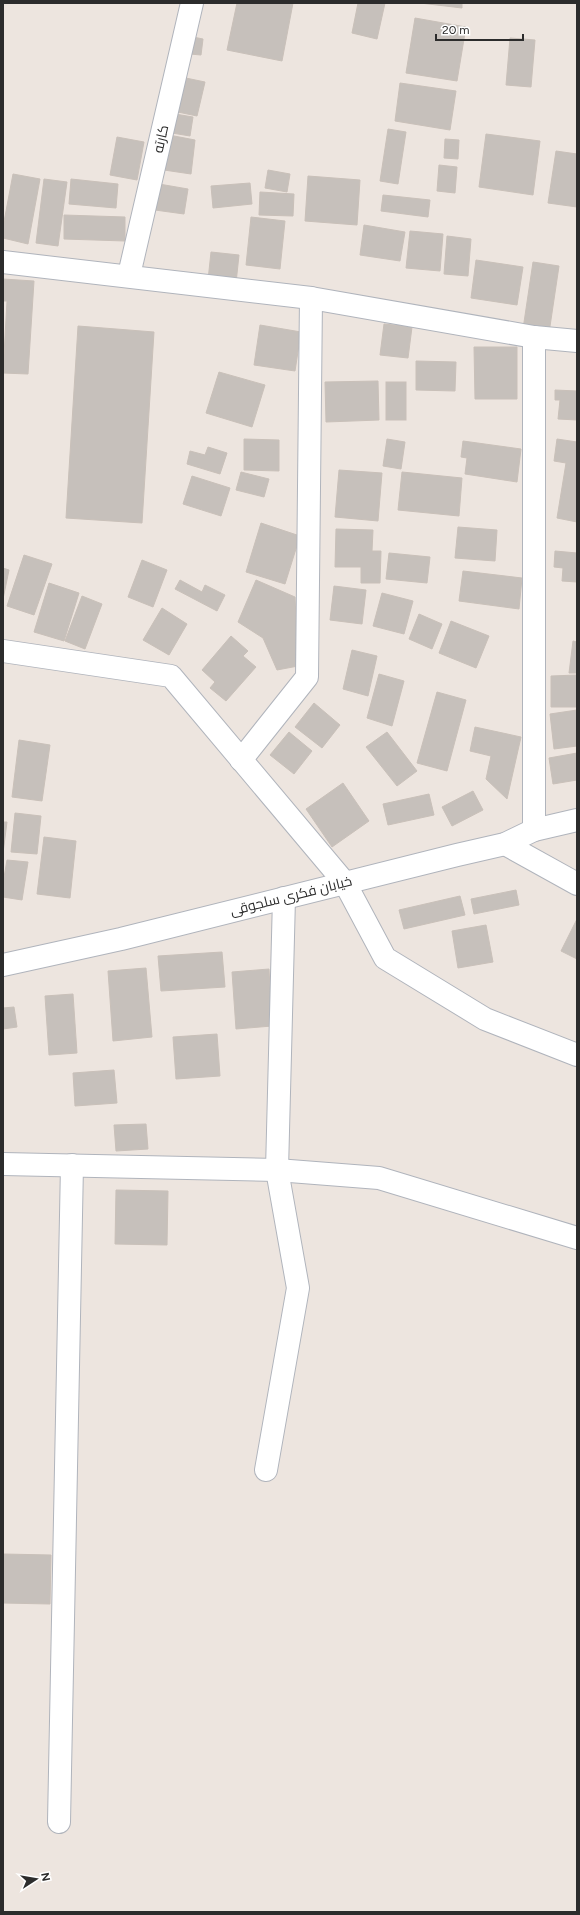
<svg xmlns="http://www.w3.org/2000/svg" width="580" height="1915" viewBox="0 0 580 1915" font-family="Figtree,Cairo,sans-serif">
  <style>
    .building { fill: #c6c0bb; stroke: #c9c0b9 }
    .lines { fill: none; stroke-linecap: round; stroke-linejoin: round }
    .minor-casing { stroke: #b0b4bc; stroke-width: 24 }
    .tertiary-casing { stroke: #b0b4bc; stroke-width: 24 }
    .minor { stroke: #fff; stroke-width: 22 }
    .tertiary { stroke: #fff; stroke-width: 22 }
    .labels { text-anchor: middle; dominant-baseline: central; stroke-width: 3; stroke-linejoin: round; paint-order: stroke }
    .street-label { font-size: 14px; fill: #2c2c2c; stroke: #fff }
  </style>
  <rect width="100%" height="100%" fill="#ede5df"/>
  <g class="building">
    <path d="M237,3h56l-11,58 -55,-11z"/>
    <path d="M358,3h27l-8,36 -25,-6z"/>
    <path d="M420,3h42v5z"/>
    <path d="M415,18l51,9 -9,54 -51,-8z"/>
    <path d="M193,37l10,2 -2,16 -11,-1z"/>
    <path d="M510,38l25,2 -4,47 -25,-2z"/>
    <path d="M181,77l24,5 -8,34 -24,-5z"/>
    <path d="M400,83l56,8 -6,39 -55,-9z"/>
    <path d="M175,114l18,3 -3,19 -18,-3z"/>
    <path d="M388,129l18,3 -8,52 -18,-3z"/>
    <path d="M486,134l54,7 -7,54 -54,-8z"/>
    <path d="M169,135l26,5 -4,34 -27,-4z"/>
    <path d="M117,137l27,5 -7,38 -27,-5z"/>
    <path d="M445,139l14,1 -1,19 -14,-1z"/>
    <path d="M556,151l21,3v53l-29,-4z"/>
    <path d="M439,165l18,2 -2,26 -18,-2z"/>
    <path d="M268,170l22,4 -3,18 -22,-4z"/>
    <path d="M13,174l27,5 -12,65 -25,-6v-11z"/>
    <path d="M308,176l52,4 -3,45 -52,-4z"/>
    <path d="M44,179l23,3 -9,64 -22,-3z"/>
    <path d="M71,179l47,5 -2,24 -47,-4z"/>
    <path d="M250,183l2,21 -39,4 -2,-22z"/>
    <path d="M159,184l29,5 -4,25 -29,-4z"/>
    <path d="M260,192l34,2 -1,22 -34,-1z"/>
    <path d="M383,195l47,5 -2,17 -47,-6z"/>
    <path d="M64,215l61,2v24l-61,-2z"/>
    <path d="M251,217l34,4 -5,48 -34,-4z"/>
    <path d="M364,225l41,7 -5,29 -40,-6z"/>
    <path d="M410,231l33,3 -3,37 -34,-3z"/>
    <path d="M447,236l24,3 -3,37 -24,-2z"/>
    <path d="M211,252l28,3 -3,28 -28,-3z"/>
    <path d="M476,260l47,7 -6,38 -46,-7z"/>
    <path d="M533,262l26,4 -10,67 -26,-4z"/>
    <path d="M3,279l31,2 -6,93 -25,-1 4,-72h-4z"/>
    <path d="M384,324l28,3 -4,31 -28,-3z"/>
    <path d="M260,325l41,7 -6,39 -41,-6z"/>
    <path d="M78,326l76,6 -12,191 -76,-5z"/>
    <path d="M474,347h43v52h-42z"/>
    <path d="M416,361l40,1 -1,29 -39,-1z"/>
    <path d="M219,372l46,13 -13,42 -46,-14z"/>
    <path d="M378,381l1,39 -53,2 -1,-40z"/>
    <rect x="386" y="382" width="20" height="38"/>
    <path d="M555,390l22,1v29l-19,-1 2,-19h-5z"/>
    <path d="M244,439l35,1v31l-35,-1z"/>
    <path d="M387,439l18,3 -4,27 -18,-3z"/>
    <path d="M557,439l20,3v80l-20,-4 9,-55 -12,-2z"/>
    <path d="M463,441l58,8 -4,33 -52,-8 2,-16 -6,-1z"/>
    <path d="M208,447l19,6 -7,21 -33,-10 3,-13 15,4z"/>
    <path d="M339,470l43,3 -4,48 -43,-4z"/>
    <path d="M241,472l28,7 -5,18 -28,-7z"/>
    <path d="M402,472l60,6 -3,38 -61,-6z"/>
    <path d="M192,476l38,12 -9,28 -38,-12z"/>
    <path d="M261,523l39,13 -15,48 -39,-12z"/>
    <path d="M458,527l39,3 -2,31 -40,-3z"/>
    <path d="M336,529l37,1 -1,21h9l-1,32h-19v-16h-26z"/>
    <path d="M555,551l22,2v29l-15,-1 1,-13 -9,-1z"/>
    <path d="M389,553l41,4 -3,26 -41,-4z"/>
    <path d="M24,555l28,9 -18,51 -27,-9z"/>
    <path d="M142,560l25,10 -14,37 -25,-10z"/>
    <path d="M3,568l6,2 -6,29z"/>
    <path d="M463,571l59,7 -3,31 -60,-8z"/>
    <path d="M180,580l22,12 3,-7 20,10 -8,16 -42,-22z"/>
    <path d="M256,580l39,17 3,69 -21,4 -14,-32 -25,-16z"/>
    <path d="M49,583l30,10 -15,48 -30,-9z"/>
    <path d="M334,586l32,4 -4,34 -32,-4z"/>
    <path d="M382,593l31,8 -9,33 -31,-8z"/>
    <path d="M82,596l20,8 -17,45 -20,-8z"/>
    <path d="M162,608l25,16 -18,31 -26,-15z"/>
    <path d="M419,614l23,10 -10,25 -23,-10z"/>
    <path d="M451,621l38,15 -13,32 -37,-15z"/>
    <path d="M231,636l17,15 -5,5 13,11 -30,34 -16,-13 5,-6 -13,-12z"/>
    <path d="M573,641l4,1v31h-8z"/>
    <path d="M352,650l25,6 -9,40 -25,-7z"/>
    <path d="M379,674l25,7 -12,45 -25,-8z"/>
    <path d="M577,675v32h-26v-31z"/>
    <path d="M437,692l29,8 -19,71 -30,-8z"/>
    <path d="M314,703l26,22 -18,23 -27,-21z"/>
    <path d="M577,710v36l-23,3 -4,-35z"/>
    <path d="M475,727l46,10 -14,62 -21,-20 5,-23 -21,-5z"/>
    <path d="M289,732l23,19 -18,23 -24,-19z"/>
    <path d="M387,732l30,39 -20,15 -31,-39z"/>
    <path d="M19,740l31,5 -8,56 -30,-4z"/>
    <path d="M577,753v27l-24,4 -4,-26z"/>
    <path d="M343,783l26,38 -37,26 -26,-38z"/>
    <path d="M473,791l10,19 -31,16 -10,-19z"/>
    <path d="M429,794l5,21 -46,10 -5,-21z"/>
    <path d="M15,813l26,3 -4,38 -26,-2z"/>
    <path d="M3,822h4l-4,31z"/>
    <path d="M44,837l32,4 -6,57 -33,-4z"/>
    <path d="M7,860l21,2 -6,38 -19,-3v-14z"/>
    <path d="M516,890l3,15 -45,9 -3,-15z"/>
    <path d="M460,896l5,19 -61,14 -5,-19z"/>
    <path d="M577,919v40l-16,-8z"/>
    <path d="M486,925l7,37 -35,6 -6,-37z"/>
    <path d="M222,952l3,35 -64,4 -3,-35z"/>
    <path d="M146,968l6,69 -39,4 -5,-70z"/>
    <path d="M269,969l3,57 -36,3 -4,-57z"/>
    <path d="M73,994l4,59 -28,2 -4,-59z"/>
    <path d="M14,1007l3,20 -14,2v-21z"/>
    <path d="M217,1034l3,42 -44,3 -3,-42z"/>
    <path d="M114,1070l3,33 -42,3 -2,-33z"/>
    <path d="M146,1124l2,25 -32,2 -2,-26z"/>
    <path d="M116,1190l52,1 -1,54 -52,-1z"/>
    <path d="M3,1554l48,1 -1,49 -47,-1z"/>
  </g>
  <g class="lines">
    <g class="minor-casing">
      <g id="minor">
        <path d="M3,262l308,36 223,39 43,4"/>
        <path d="M534,337v493"/>
        <path d="M3,651l168,25 174,207 40,75 100,61 92,36"/>
        <path d="M241,760l66,-83 4,-379"/>
        <path d="M505,844l72,40"/>
        <path d="M3,1164l274,6 102,8 198,60"/>
        <path d="M266,1470l32,-182 -21,-118 7,-272"/>
        <path d="M59,1822l13,-657"/>
      </g>
    </g>
    <g class="tertiary-casing">
      <g id="tertiary">
        <path d="M129,275l63,-272"/>
        <path d="M3,965l118,-26 336,-84 48,-11 29,-14 43,-10"/>
      </g>
    </g>
    <use href="#minor" class="minor"/>
    <use href="#tertiary" class="tertiary"/>
  </g>
  <g class="labels">
    <g class="street-label">
      <text transform="translate(161 139) rotate(-77)">کارته</text>
      <text transform="translate(291 896) rotate(-14)">خیابان فکری سلجوقی</text>
    </g>
  </g>
  <rect width="580" height="1915" fill="none" stroke="#2c2c2c" stroke-width="8"/>
  <g transform="translate(36 1879) rotate(78)" stroke="#ffffff" stroke-width="3" paint-order="stroke">
  <path d="M0-3L7 15L0 10L-7 15Z" fill="#2c2c2c"/>
  <text y="-6" font-size="11" font-weight="bold" text-anchor="middle" fill="#2c2c2c">N</text>
  </g>
  <path d="M436 34v6h87v-6" fill="none" stroke="#2c2c2c" stroke-width="2"/>
  <text x="442" y="34" font-size="12" fill="#2c2c2c" stroke="#ffffff" stroke-width="3" paint-order="stroke">20 m</text>
</svg>
